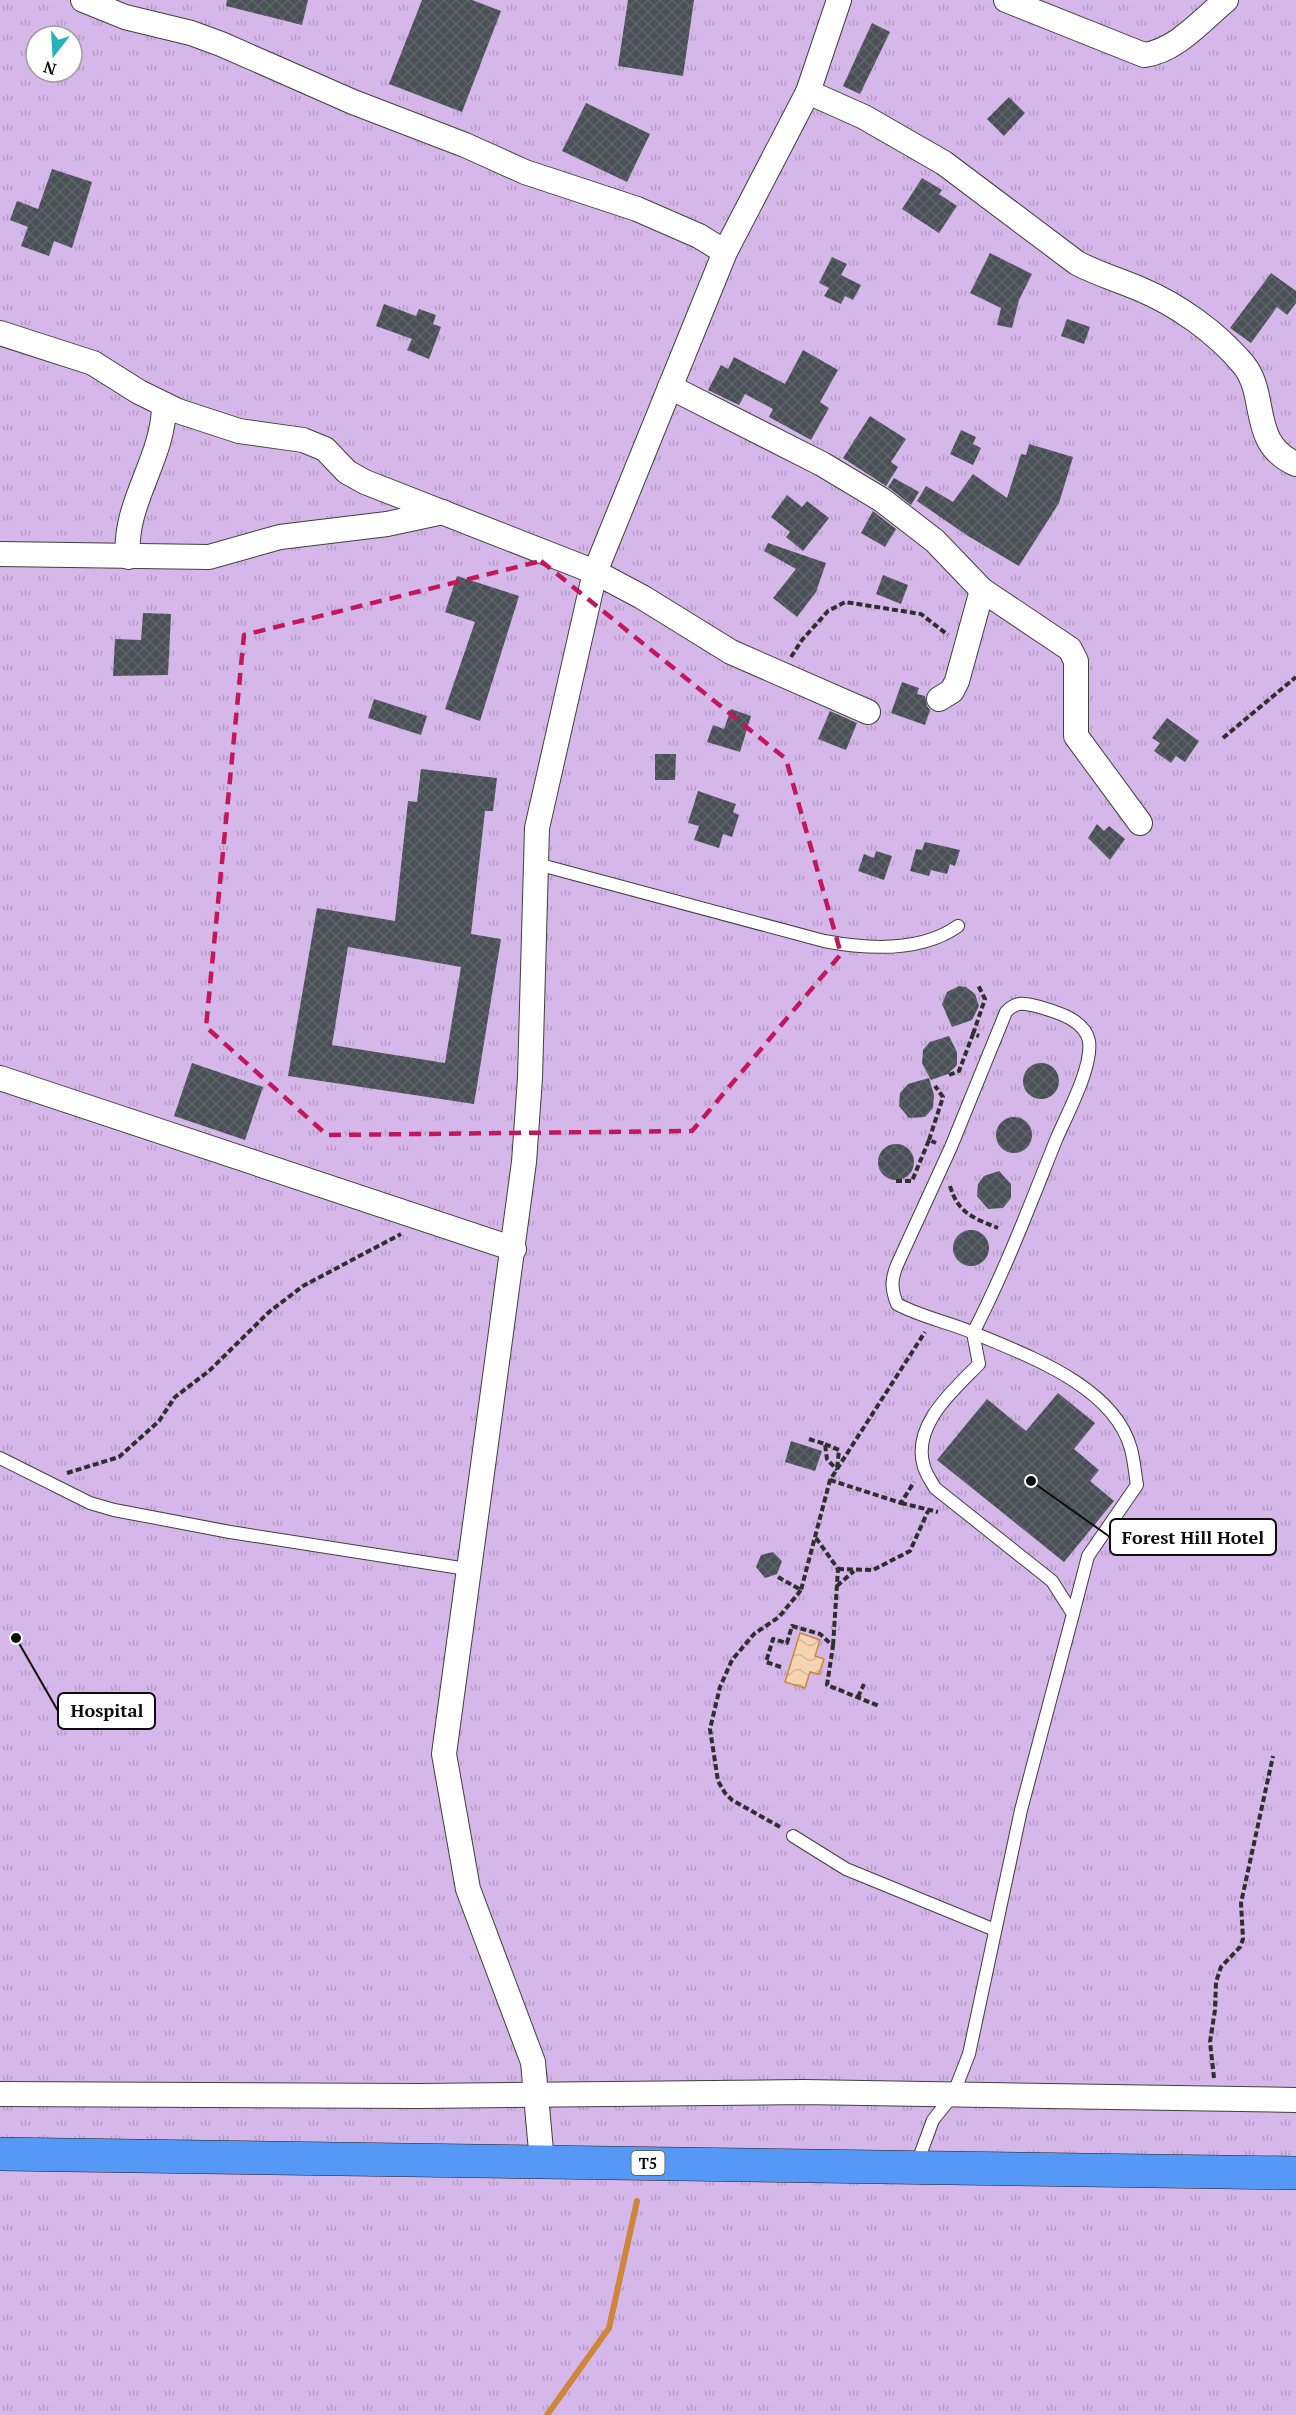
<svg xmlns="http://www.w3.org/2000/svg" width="1296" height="2415" viewBox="0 0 1296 2415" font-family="'PT Serif',serif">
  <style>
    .grass { fill: url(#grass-tufts); fill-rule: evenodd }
    .water { fill: url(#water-waves); stroke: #ce8639; stroke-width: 1.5 }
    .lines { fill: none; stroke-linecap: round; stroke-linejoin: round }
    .stream { stroke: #ce8639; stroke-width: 6 }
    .building { fill: url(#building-cross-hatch); fill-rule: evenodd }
    .lane-casing { stroke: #404040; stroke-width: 14 }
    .street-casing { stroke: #404040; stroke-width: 26 }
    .highway-casing { stroke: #1e1e1e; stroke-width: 34 }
    .path { stroke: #2f2f2f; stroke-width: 4; stroke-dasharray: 6 3; stroke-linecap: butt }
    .lane { stroke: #fff; stroke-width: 12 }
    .street { stroke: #fff; stroke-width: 24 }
    .highway { stroke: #5698f5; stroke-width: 33 }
    .marked { fill: none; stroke: #c2185b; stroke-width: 4.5; stroke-dasharray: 12 8; stroke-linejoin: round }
    .labels { text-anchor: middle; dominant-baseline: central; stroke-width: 6; stroke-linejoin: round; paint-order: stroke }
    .shield { fill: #fff; stroke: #565656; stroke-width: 1.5 }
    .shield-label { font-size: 15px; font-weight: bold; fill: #0d0d0d }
    .leader { fill: none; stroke: #0d0d0d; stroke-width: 2 }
    .callout-dot { fill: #0d0d0d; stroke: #fff; stroke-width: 2 }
    .callout { fill: #fff; stroke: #0d0d0d; stroke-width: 2 }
    .callout-label { font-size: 18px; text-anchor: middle; font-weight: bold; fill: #0d0d0d }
  </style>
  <defs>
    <pattern id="grass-tufts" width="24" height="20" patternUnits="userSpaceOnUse" patternTransform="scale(1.5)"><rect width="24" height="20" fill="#d5b7e9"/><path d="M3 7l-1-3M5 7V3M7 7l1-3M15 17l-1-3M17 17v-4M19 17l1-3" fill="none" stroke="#b69cc7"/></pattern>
    <pattern id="water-waves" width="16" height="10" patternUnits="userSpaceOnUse" patternTransform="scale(1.5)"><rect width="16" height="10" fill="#f6d4b2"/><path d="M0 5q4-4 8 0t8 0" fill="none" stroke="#d2b598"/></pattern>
    <pattern id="building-cross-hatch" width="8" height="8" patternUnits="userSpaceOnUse" patternTransform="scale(1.5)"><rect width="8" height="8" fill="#495056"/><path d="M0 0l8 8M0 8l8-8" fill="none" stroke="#5f6469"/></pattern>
  </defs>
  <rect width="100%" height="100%" fill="#edefff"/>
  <path class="grass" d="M0,0h1296v2415h-1296zM36,36h36v36h-36z"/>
  <path class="water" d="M800,1633l20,7 -5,16 9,3 -5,15 -9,-2 -5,16 -20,-6z"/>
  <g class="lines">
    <path class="stream" d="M547,2415l62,-87 28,-127"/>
  </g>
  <g class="building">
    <path d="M227,0h81l-6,25 -76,-19z"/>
    <path d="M422,0h50l29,11 -39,101 -73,-28z"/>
    <path d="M628,0h66l-11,76 -65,-10z"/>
    <path d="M872,23l18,9 -30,62 -17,-8z"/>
    <path d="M1009,97l16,16 -21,23 -17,-17z"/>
    <path d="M586,103l64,31 -23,48 -65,-31z"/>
    <path d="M52,169l40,13 -20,66 -18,-7 -5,15 -28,-10 7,-19 -18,-7 7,-19 21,8z"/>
    <path d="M922,178l20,12 -3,4 18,12 -18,27 -37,-24z"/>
    <path d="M990,253l42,21 -13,26 -7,28 -15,-3 4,-17 -31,-15z"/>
    <path d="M832,257l15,7 -6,11 20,10 -8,15 -8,-4 -4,8 -17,-8 5,-8 -10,-5z"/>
    <path d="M1271,273l25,18v12l-9,12 -10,-8 -26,36 -21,-15z"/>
    <path d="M384,304l32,12 3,-7 17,6 -3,9 8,3 -12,32 -22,-9 5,-11 -36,-13z"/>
    <path d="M1067,319l23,8 -6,17 -23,-8z"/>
    <path d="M803,350l35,20 -18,32 9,6 -18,32 -42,-23 4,-8 -28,-15 -6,11 -31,-15 13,-25 7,4 6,-12 51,27z"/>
    <path d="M870,416l36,23 -15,23 7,5 -12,19 -43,-28z"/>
    <path d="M961,430l15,7 -3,7 8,4 -8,17 -23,-11z"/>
    <path d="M1029,444l44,13 -14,46 -40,63 -51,-30 -51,-35 9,-15 27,16 20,-28 34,24 14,-44 5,1z"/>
    <path d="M894,478l25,14 -8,13 -23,-18z"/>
    <path d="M787,495l15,12 5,-6 22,17 -26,33 -17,-14 4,-5 -19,-15z"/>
    <path d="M873,511l23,18 -11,18 -24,-14z"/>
    <path d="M768,543l58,20 -10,29 -19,25 -24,-19 23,-29 -32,-18z"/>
    <path d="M883,575l25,10 -7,19 -25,-10z"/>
    <path d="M457,576l62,20 -39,125 -35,-12 30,-87 -30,-10z"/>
    <path d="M143,613l28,1 -3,61 -55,1 2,-37 26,1z"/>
    <path d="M902,682l17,6 -2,6 8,2 2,10 3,4 -5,15 -34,-12z"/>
    <path d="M374,699l53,17 -6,19 -53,-17z"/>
    <path d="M731,709l20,7 -11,36 -33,-10 6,-17 11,4z"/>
    <path d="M830,711l27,12 -11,27 -28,-11z"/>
    <path d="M1167,718l32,23 -14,21 -9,-6 -5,7 -17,-12 6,-8 -8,-5z"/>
    <path d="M655,754h21l-1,26h-20z"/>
    <path d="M421,769l76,9 -4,33h-8l-14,123 30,5 -27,165 -186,-28 29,-168 78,13 13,-120 9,1zM348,947l113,20 -16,96 -113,-18z"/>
    <path d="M698,791l38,13 -3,8 6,3 -7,22 -9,-3 -4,14 -25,-8 5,-14 -11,-3z"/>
    <path d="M1097,824l7,7 5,-5 16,13 -15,21 -22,-22z"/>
    <path d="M925,842l35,8 -5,16 -5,-2 -3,10 -16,-4 -2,6 -19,-5 6,-22 6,1z"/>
    <path d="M876,851l16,5 -8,24 -26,-9 6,-17 10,4z"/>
    <path d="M959,986l7,1 9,7 4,12 -7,14 -20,7 -10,-23 5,-12z"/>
    <path d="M949,1036l8,16v13l-9,9 -17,6 -9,-17 1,-13 7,-8z"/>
    <circle cx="1041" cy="1081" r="18"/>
    <path d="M192,1063l71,24 -18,53 -71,-24z"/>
    <path d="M929,1078l5,17 -1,13 -8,9 -16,1 -10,-12 1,-13 8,-9z"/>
    <circle cx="1014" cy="1135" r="18"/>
    <circle cx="896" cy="1162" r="18"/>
    <path d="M999,1171l12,13v14l-8,10 -15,1 -11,-13 1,-12 6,-8z"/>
    <circle cx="971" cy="1248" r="18"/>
    <path d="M1058,1393l37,30 -21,26 25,21 -9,11 24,20 -50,61 -127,-102 50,-61 39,32z"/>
    <path d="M791,1441l31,10 -7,20 -30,-9z"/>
    <path d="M773,1552l9,9 -5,13 -12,4 -9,-11 5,-12z"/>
  </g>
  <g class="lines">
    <g class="lane-casing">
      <g id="lane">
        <path d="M537,864l287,77c42,8 96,12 134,-15"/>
        <path d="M0,1458l90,45 24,7 116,22 237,37"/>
        <path d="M793,1836l53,33 149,61"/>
        <path d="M916,2166l17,-46 20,-25 16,-41 52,-244 52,-196 -21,-33 -117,-93c-4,-7 -9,-14 -11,-21 -13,-42 30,-77 55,-103l-6,-31c32,-62 57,-128 83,-193 10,-24 37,-73 33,-99 -4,-20 -29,-28 -46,-33 -15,-4 -25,-9 -37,4l-55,135 -54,118c-6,15 -6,23 0,39 24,13 51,18 77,29 54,23 140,53 157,116 3,11 4,24 6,36l-49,71 -15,58"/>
      </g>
    </g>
    <g class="street-casing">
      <g id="street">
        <path d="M83,0l42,17 66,16 30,11 132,58 112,43 60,27 112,37 62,27 26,16"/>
        <path d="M1006,0l138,55c32,-4 58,-35 82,-55"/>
        <path d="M808,92l56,25 80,46 133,100c21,11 42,17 63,26 38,16 76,43 103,75 26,31 5,79 53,100"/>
        <path d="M0,333l93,30 46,29 39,19 61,20 64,9 22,9 22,23 18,10 230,90 47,25 89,55 137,60"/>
        <path d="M670,387l152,77 60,36 53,41 47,49 88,59 6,12v75l64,87"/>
        <path d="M0,554l209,3 71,-20 107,-13 56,-12"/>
        <path d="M128,557c-5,-54 36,-98 36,-152"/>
        <path d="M939,699l13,-8 5,-10 25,-91"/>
        <path d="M0,1078l514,171"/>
        <path d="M0,2094l419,2 384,-4 493,8"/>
        <path d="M542,2162l-9,-100 -65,-173 -24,-135 80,-592 6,-84 7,-250 58,-256 130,-320 83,-160 31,-92"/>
      </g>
    </g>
    <g class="highway-casing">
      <path id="highway" d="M0,2154l1296,19"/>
    </g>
    <g class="path">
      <path d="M791,657l11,-17 26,-29 17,-9 76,12 27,21"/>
      <path d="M1223,738l73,-61"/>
      <path d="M973,1034l12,-35 -7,-14"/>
      <path d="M949,1075l10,-4 14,-37 6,2"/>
      <path d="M929,1140l14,-43 -8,-11"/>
      <path d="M896,1181h16l17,-41 7,3"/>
      <path d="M950,1186c8,27 23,32 48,42"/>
      <path d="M809,1439l16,5 2,15 10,11"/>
      <path d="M825,1444l14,6 -2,19"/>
      <path d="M67,1473l52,-16 40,-36 16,-24 34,-26 60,-59 34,-26 98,-52"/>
      <path d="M830,1480l71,23 13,-21"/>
      <path d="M901,1503l37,9"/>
      <path d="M816,1538l22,31 -5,77"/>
      <path d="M838,1569l35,1 37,-19 18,-40"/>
      <path d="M778,1577l23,13 29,-110 95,-148"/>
      <path d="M837,1586l17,-15"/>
      <path d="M781,1667l-15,-5 7,-23 14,4 5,-17 28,8 13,12 -6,39 52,21"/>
      <path d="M858,1697l6,-13"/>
      <path d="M780,1827l-48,-27 -7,-7 -7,-12 -8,-52 10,-42 12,-27 22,-26 25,-17 22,-27"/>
      <path d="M1214,2078l-4,-36 5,-32 1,-28 5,-15 19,-20 3,-8 -2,-36 32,-147"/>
    </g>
    <use href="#lane" class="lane"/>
    <use href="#street" class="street"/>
    <use href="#highway" class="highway"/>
  </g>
  <path class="marked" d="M541,561l245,198 55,195 -149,177 -365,4 -121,-108 38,-392z"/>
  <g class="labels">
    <rect class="shield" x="631.5" y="2151" width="33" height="24" rx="4.5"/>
    <g class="shield-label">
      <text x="648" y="2163">T5</text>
    </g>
  </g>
  <path class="leader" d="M1031 1481L1110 1537M16 1638L58 1711"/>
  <g class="callout-dot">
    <circle cx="1031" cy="1481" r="6"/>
    <circle cx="16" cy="1638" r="6"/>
  </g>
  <g class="callout">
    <rect x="1110" y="1519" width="166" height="36" rx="6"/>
    <rect x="58" y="1693" width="97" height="36" rx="6"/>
  </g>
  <g class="callout-label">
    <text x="1193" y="1544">Forest Hill Hotel</text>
    <text x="107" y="1717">Hospital</text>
  </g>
  <g transform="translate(54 54) rotate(197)"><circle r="28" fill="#ffffff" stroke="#9e9e9e" stroke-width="1.5"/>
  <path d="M0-4.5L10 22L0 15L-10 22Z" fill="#25b2be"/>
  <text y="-9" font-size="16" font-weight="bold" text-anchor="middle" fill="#0d0d0d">N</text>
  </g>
</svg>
